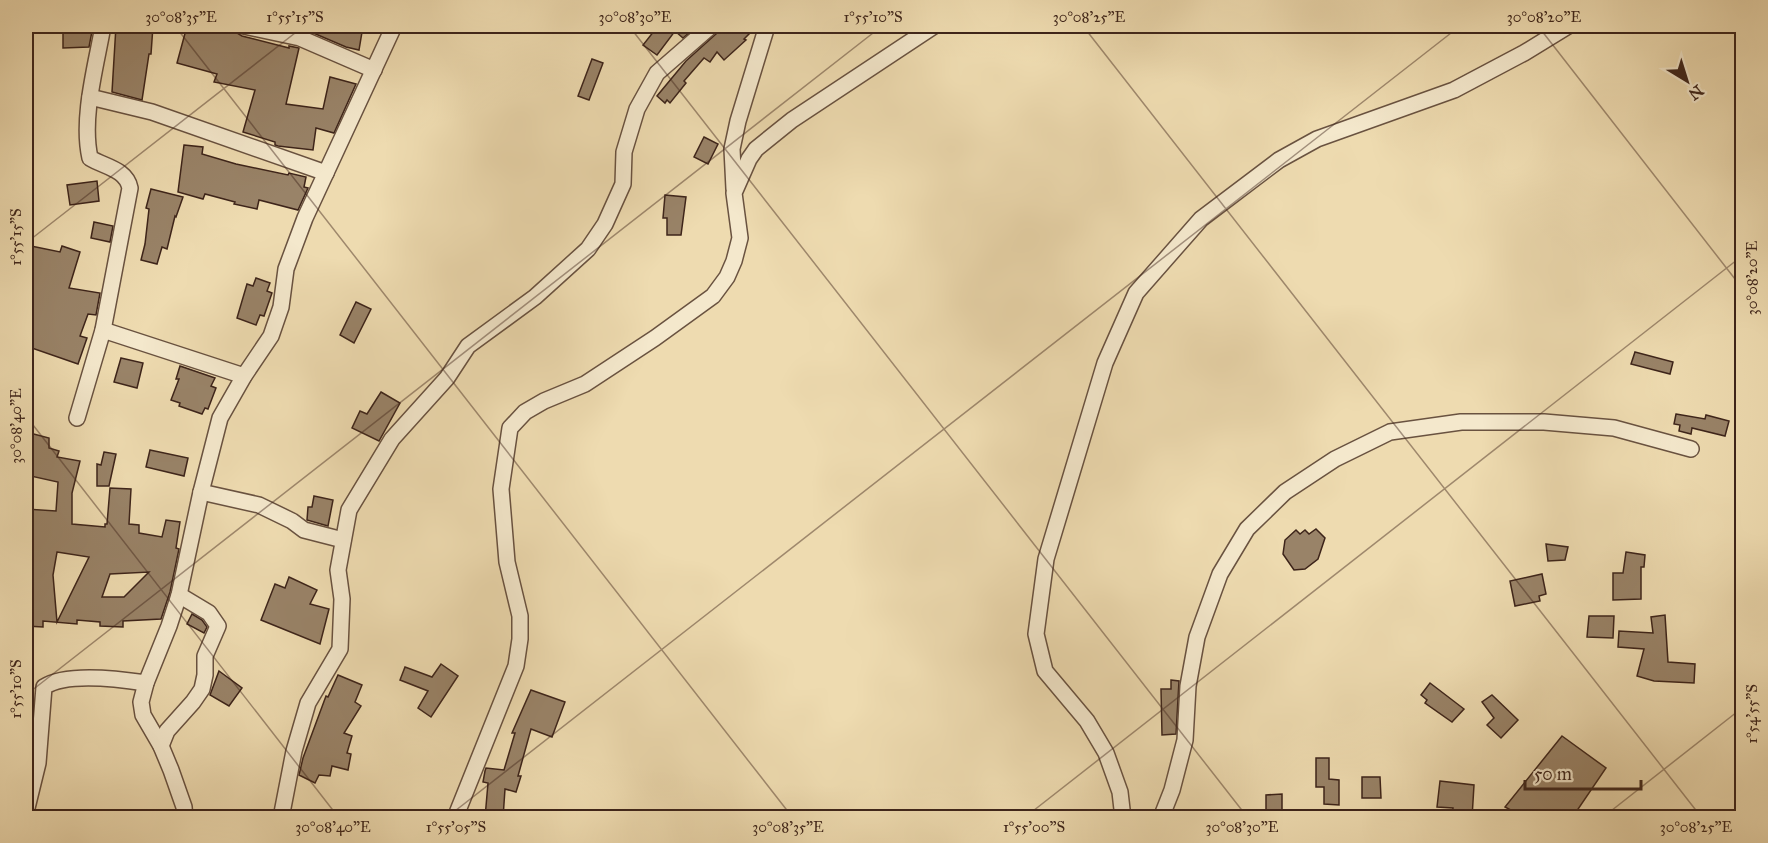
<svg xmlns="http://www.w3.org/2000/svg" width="1768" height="843" viewBox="0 0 1768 843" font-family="'IM FELL Great Primer',serif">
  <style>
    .building { fill: #998368; stroke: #3d241a; stroke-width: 1.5; fill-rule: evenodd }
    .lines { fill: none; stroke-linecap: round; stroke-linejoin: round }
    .minor-casing { stroke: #695240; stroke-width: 18 }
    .minor { stroke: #f4e8cc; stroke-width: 15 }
    .ticks { fill: none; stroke: #3d241a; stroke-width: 1.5; stroke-opacity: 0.45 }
    .neatline { fill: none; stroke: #3d241a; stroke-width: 2 }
    .ticks-label { font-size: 15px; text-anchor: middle; fill: #3d241a }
  </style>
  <rect width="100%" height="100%" fill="#eedbb0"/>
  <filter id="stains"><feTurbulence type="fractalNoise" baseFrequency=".00333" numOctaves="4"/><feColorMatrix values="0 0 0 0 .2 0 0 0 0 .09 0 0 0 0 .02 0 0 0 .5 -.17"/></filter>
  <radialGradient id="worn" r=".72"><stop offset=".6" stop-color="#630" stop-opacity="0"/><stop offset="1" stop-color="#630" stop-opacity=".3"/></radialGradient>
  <g class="building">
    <path d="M63,26h30l-4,21 -26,1z"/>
    <path d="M116,26h37l-2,28h-2l-7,46 -30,-8z"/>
    <path d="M187,26h47l3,7 5,3 47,12v-2l10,2 -13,56 37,5 7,-32 26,7 -22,49 -18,-5 -3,22 -35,-4 -3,-1v-3l-32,-10 12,-42 -41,-8 3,-8 -40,-11z"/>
    <path d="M288,26h75l-4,24 -13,-3 -42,-18z"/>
    <path d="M658,26h39l-14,12 -8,-7 -18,24 -14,-10z"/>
    <path d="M721,26h36l-13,13 2,1 -22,20 -7,-8 -7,10 -6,-4 -20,23 2,2 -16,20 -3,-3 -2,3 -8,-7 29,-35 31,-28z"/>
    <path d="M592,59l11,4 -14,37 -11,-4z"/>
    <path d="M704,137l14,7 -10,20 -14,-7z"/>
    <path d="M184,145l19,2 -1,7 34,10 52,11 1,-2 17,4 -2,10 4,1 -10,22 -39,-10 -2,9 -23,-5 1,-2 -30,-8 -2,5 -25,-7z"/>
    <path d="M97,181l2,20 -29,4 -3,-20z"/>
    <path d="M151,189l32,8 -7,20 -1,-1 -8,33 -5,-2 -5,17 -16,-4 4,-16 4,-35 -3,-1z"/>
    <path d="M665,195l21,2 -5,38h-14v-17h-4z"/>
    <path d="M94,222l19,4 -3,16 -19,-4z"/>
    <path d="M31,246l29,6 2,-6 18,6 -11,36 31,5 -4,22 -8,-1 -8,22 7,2 -9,26 -52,-18v-77z"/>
    <path d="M256,278l14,5 -3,8 5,2 -8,23 -4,-1 -4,10 -19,-7 10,-34 6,2z"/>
    <path d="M356,302l15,7 -17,34 -14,-8z"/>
    <path d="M1635,352l38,10 -3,12 -39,-10z"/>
    <path d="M121,358l22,5 -6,25 -23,-6z"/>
    <path d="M180,366l35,12 -4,8 5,2 -8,21 -3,-1 -3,6 -23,-8 1,-3 -9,-3 8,-21h-3z"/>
    <path d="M381,392l19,11 -21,38 -27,-13 8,-17 7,3z"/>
    <path d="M1676,414l29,5 1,-4 23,6 -4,15 -33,-8 -1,6 -12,-3 1,-6 -6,-1z"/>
    <path d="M26,432l23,6v10l10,3 -2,6 23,4 -8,32v31l33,3v-3h2l3,-36 21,1 -2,35 10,1v8l23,4 4,-17 14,2 -4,26 3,1 -9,43 -9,27 -38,2v6l-23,-1v-4l-23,-2v4l-34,-3v6l-17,-1v-117l30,2 2,-29 -32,-7zM57,552l32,5 -32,65 -4,-47zM149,572l-25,25h-22l8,-23z"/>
    <path d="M150,450l38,8 -4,18 -38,-9z"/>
    <path d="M104,452l12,2 -7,32h-12v-22l4,1z"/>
    <path d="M314,496l19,4 -5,26 -21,-6 1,-13h4z"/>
    <path d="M1316,529l9,9 -7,21 -13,10 -11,1 -11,-16 2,-14 11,-10 4,4 5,-4 4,4z"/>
    <path d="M1546,544l22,3 -3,13 -17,1z"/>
    <path d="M1626,552l19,3 -1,12h-3v32l-28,1v-27h10z"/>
    <path d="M1542,574l4,20 -7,2 1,5 -25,5 -5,-25z"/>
    <path d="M289,577l28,13 -7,14 19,5 -9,35 -59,-24 14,-36 10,4z"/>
    <path d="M192,614l10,6 5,7 -3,6 -17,-9z"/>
    <path d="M1665,615l3,47 27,2 -1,19 -40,-2 -17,-5 7,-27 -26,-2 1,-16 34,2 -2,-16z"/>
    <path d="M1589,616h25l-1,22 -26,-1z"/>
    <path d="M441,664l17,12 -27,41 -13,-9 10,-17 -28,-11 5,-13 27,10z"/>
    <path d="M219,671l23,17 -13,18 -19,-11z"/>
    <path d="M338,675l24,10 -7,17 6,4 -17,27 8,3 -5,17 4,1 -3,16 -16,-4 -2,10 -11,-1 -4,8 -16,-8 4,-17 23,-62 2,1z"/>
    <path d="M1171,680l8,1 -3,53 -14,1 -1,-46h10z"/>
    <path d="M1430,683l34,26 -12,13 -27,-19 2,-3 -6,-5z"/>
    <path d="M531,690l34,12 -13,35 -21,-8 -13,47h3l-5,16 -11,-3 -2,29h-18l3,-35 -5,-1 2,-11 1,-3 18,2 11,-37h-3z"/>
    <path d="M1492,695l26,25 -17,18 -14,-13 7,-7 -12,-16z"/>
    <path d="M1562,736l44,32 -34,50h-46l-21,-11z"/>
    <path d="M1316,758h13v21l10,1v25l-15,-1v-17h-8z"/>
    <path d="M1362,777h18l1,21h-19z"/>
    <path d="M1440,781l34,4 -2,33h-20l1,-10 -16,-1z"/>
    <path d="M1282,794v23h-16v-22z"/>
  </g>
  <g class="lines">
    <g class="minor-casing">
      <g id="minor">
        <path d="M244,26l56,12 74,32"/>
        <path d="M90,97l62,15 174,61"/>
        <path d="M734,189l-2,-40 6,-28 29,-95"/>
        <path d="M103,330l141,46"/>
        <path d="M77,418l26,-88 27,-142c-4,-19 -25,-21 -40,-30 -9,-40 6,-92 13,-132"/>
        <path d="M201,492l58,13 33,16 12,9 39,10"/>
        <path d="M161,746l6,-15 26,-29 9,-13 3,-14v-19l13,-30 -9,-13 -30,-18"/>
        <path d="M26,812l12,-49 6,-76c22,-15 76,-8 102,-4"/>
        <path d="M185,818l-1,-11 -13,-37 -10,-24 -18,-31 -2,-13 5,-19 23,-57 10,-31 22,-103 19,-74 24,-42 27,-40 10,-29 5,-38 19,-51 89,-192"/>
        <path d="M281,818l13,-67 14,-48 32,-54 2,-50 -4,-29 11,-60 43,-71 55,-61 21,-32 67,-49 53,-48 17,-25 18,-40 1,-32 13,-43 20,-36 54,-47"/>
        <path d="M455,818l61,-152 4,-27v-23l-13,-54 -6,-73 9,-61 15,-16 19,-11 41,-17 70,-46 58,-42 14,-19 7,-16 6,-23 -6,-45 15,-34 7,-10 36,-29 142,-94"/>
        <path d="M1123,818l-3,-26 -14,-39 -19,-32 -42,-50 -9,-37 10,-75 59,-196 31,-70 65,-74 78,-59 38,-21 137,-49 70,-37 44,-27"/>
        <path d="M1161,818l11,-28 13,-50 3,-54 9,-49 23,-63 27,-45 38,-37 50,-33 55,-27 71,-10h83l70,6 77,21"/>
      </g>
    </g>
    <use href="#minor" class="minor"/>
  </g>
  <path class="ticks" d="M175,26l618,792M629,26l619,792M1083,26l619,792M1538,26l204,262M26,243l278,-217M26,416l313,402M26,695l856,-669M446,818l1014,-792M1024,818l718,-562M1602,818l140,-110"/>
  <rect width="1768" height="843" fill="none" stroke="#eedbb0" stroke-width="66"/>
  <g transform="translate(1687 81) rotate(142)" stroke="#f4e8cc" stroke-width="4.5" paint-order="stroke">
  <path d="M0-4.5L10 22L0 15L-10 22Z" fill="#3d241a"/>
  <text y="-9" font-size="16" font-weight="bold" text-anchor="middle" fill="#3d241a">N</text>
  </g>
  <path d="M1525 780v9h116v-9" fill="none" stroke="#3d241a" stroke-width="3"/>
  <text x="1534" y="780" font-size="18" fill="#3d241a" stroke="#f4e8cc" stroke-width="4.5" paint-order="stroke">50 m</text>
  <rect x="33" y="33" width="1702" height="777" class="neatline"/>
  <g class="ticks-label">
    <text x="181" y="22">30°08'35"E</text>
    <text x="295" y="22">1°55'15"S</text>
    <text x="635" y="22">30°08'30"E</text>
    <text x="873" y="22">1°55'10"S</text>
    <text x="1089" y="22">30°08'25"E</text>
    <text x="1544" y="22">30°08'20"E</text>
    <text transform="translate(16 237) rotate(-90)" y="5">1°55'15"S</text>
    <text transform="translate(1752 278) rotate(-90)" y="5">30°08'20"E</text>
    <text transform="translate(16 426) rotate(-90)" y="5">30°08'40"E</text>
    <text transform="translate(16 689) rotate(-90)" y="5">1°55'10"S</text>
    <text transform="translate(1752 714) rotate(-90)" y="5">1°54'55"S</text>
    <text x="333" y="832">30°08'40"E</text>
    <text x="456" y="832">1°55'05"S</text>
    <text x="788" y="832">30°08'35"E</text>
    <text x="1034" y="832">1°55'00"S</text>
    <text x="1242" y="832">30°08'30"E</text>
    <text x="1696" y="832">30°08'25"E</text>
  </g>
  <rect width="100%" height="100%" filter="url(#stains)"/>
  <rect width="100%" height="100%" fill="url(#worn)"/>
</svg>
